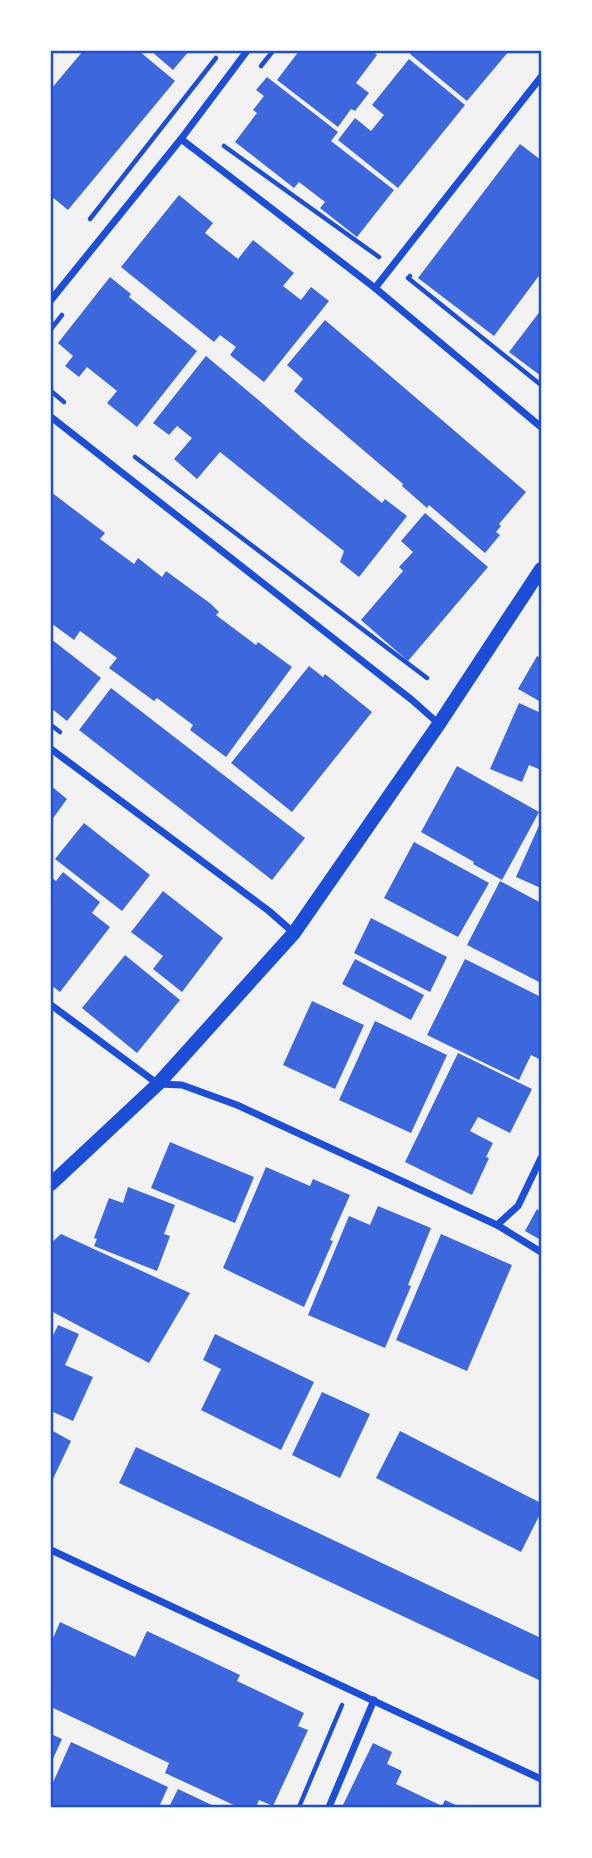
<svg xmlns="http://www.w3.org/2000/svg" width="592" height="1858" viewBox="0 0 592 1858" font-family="'Exo 2',sans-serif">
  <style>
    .building { fill: #3d67dc }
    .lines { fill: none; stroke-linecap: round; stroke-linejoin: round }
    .path { stroke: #1d4ed8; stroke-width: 4.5 }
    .minor { stroke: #1d4ed8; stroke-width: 7 }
    .secondary { stroke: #1d4ed8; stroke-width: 14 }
    .neatline { fill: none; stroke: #1d4ed8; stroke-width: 2.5 }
  </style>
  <rect width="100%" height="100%" fill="#f2f2f2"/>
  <g class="building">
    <path d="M83,51h56l36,30 -107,129 -17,-14v-107z"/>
    <path d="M151,51h38l-16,19z"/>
    <path d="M299,51h73l5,4 -21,28 13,10 -14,18 -4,-2 -13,18 -61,-47z"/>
    <path d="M412,51h97l-42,50 -57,-47z"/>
    <path d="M409,59l56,46 -67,83 -60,-48 17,-22 16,13 13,-16 -12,-10z"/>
    <path d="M267,77l71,55 -7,9 63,49 -37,47 -37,-29 5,-6 -26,-20 -5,6 -59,-46 22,-29 -4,-3 11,-14 -8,-6z"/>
    <path d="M520,144l21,16v113l-47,63 -76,-58z"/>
    <path d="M179,195l34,28 -8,10 33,26 15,-19 41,33 -11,13 18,14 10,-13 18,14 -65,81 -34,-27 6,-8 -16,-12 -6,7 -93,-75z"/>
    <path d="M110,277l21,17 -2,3 68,54 -60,76 -30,-24 10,-12 -30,-24 -8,10 -14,-11 8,-10 -15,-13z"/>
    <path d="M541,310v66l-32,-24z"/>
    <path d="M325,320l201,172 -27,32 2,2 -5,6 4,3 -15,18 -56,-48 -2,3 -25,-22 1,-2 -109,-93 9,-12 -16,-14z"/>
    <path d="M206,356l56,47 40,35 80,65 3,-4 22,17 -48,61 -19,-15 4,-11 -124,-99 -23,27 -23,-20 18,-21 -15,-12 -8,9 -16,-12z"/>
    <path d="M51,492l54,41 -5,6 34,25 4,-6 24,19 4,-6 45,33 8,8 -3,3 40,30 2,-3 34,25 -66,90 -36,-27 3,-5 -36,-27 -3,3 -45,-33 8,-10 -37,-27 -6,9 -23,-17z"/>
    <path d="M425,513l63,54 -80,94 -47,-41 42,-49 -4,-4 14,-15 -12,-11z"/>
    <path d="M51,639l50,39 -34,43 -16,-13z"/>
    <path d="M537,656l4,2v44l-23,-13z"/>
    <path d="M309,666l14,11 2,-3 47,38 -80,100 -61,-49z"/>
    <path d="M111,688l194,150 -33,42 -193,-150z"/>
    <path d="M519,703l22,10v57l-12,-5 -7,17 -32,-13z"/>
    <path d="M457,766l82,46 -37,68 -29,-16 1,-2 -53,-30z"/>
    <path d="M51,786l16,13 -16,22z"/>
    <path d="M541,821v67l-25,-11z"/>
    <path d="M84,823l66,52 -28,36 -67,-52z"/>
    <path d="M414,842l75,41 -31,54 -74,-39z"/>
    <path d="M63,872l37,30 -8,11 18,14 -50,65 -9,-7v-108l5,4z"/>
    <path d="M500,881l41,22v80l-74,-38z"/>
    <path d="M163,891l60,47 -41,54 -29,-23 10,-13 -32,-24z"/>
    <path d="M371,918l76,39 -17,35 -76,-39z"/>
    <path d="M125,955l55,45 -43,53 -55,-45z"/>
    <path d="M355,959l69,36 -13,25 -69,-36z"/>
    <path d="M465,959l76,38v63l-10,-5 -12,25 -92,-45z"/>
    <path d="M312,1001l52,24 -29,64 -52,-24z"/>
    <path d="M375,1021l72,34 -36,78 -72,-33z"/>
    <path d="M458,1053l74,36 -22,44 -32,-16 -8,14 23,12 -7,14 3,1 -17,37 -67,-33z"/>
    <path d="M170,1142l84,35 -19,46 -84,-35z"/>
    <path d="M266,1167l44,19 3,-7 37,16 -20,45 3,1 -29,66 -81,-39z"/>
    <path d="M128,1187l47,18 -11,29 6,2 -13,35 -63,-25 3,-7 -3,-1 15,-40 14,5z"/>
    <path d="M378,1206l53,22 -23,57 3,1 -26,62 -77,-33 41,-99 21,9z"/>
    <path d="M537,1209l4,3v28l-16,-9z"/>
    <path d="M61,1234l129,59 -41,70 -98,-52v-68z"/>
    <path d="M441,1234l71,31 -45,106 -71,-31z"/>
    <path d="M58,1325l21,9 -14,31 28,12 -20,44 -22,-10v-71z"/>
    <path d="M215,1334l99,48 -33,68 -80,-40 20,-41 -18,-9z"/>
    <path d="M322,1392l48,22 -30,64 -48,-23z"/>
    <path d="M51,1430l20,11 -20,42z"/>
    <path d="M400,1431l141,72v9l-20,40 -145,-74z"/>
    <path d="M136,1447l405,191v43l-422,-198z"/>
    <path d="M60,1622l75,35 12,-26 93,44 -3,6 67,32 -6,13 10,4 -35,76 -14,-6 -3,7h-18l-73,-34 4,-10 -118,-56v-64z"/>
    <path d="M51,1734l11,5 -11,24z"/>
    <path d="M71,1742l97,45 -9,20h-108v-20z"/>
    <path d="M373,1743l19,9 -5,12 15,7 -6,13 46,22 3,-6 15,7h-118z"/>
    <path d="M178,1789l38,18h-47z"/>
  </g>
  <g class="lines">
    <g class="path">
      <path d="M261,66l12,-15"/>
      <path d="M224,146l155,111"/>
      <path d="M90,219l126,-161"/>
      <path d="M410,276l-2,2 133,107"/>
      <path d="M51,329l11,-14"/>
      <path d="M51,391l13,11"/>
      <path d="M135,457l292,221"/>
      <path d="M51,725l9,7"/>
      <path d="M299,1807l43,-102"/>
    </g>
    <g class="minor">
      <path d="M181,139l194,149 166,139"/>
      <path d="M375,288l166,-211"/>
      <path d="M51,300l130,-161 66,-88"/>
      <path d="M51,417l361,283 27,24"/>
      <path d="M51,749l218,162 25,22"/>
      <path d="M51,1005l107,79 24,1 55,20 260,120 44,27"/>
      <path d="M497,1225l21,-19 23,-48"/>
      <path d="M51,1550l490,229"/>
      <path d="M329,1807l45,-107"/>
    </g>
    <path class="secondary" d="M51,1184l107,-100 136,-151 145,-209 102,-155"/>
  </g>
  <rect width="592" height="1858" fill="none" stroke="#ffffff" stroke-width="105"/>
  <rect x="52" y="52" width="488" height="1754" class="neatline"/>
</svg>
